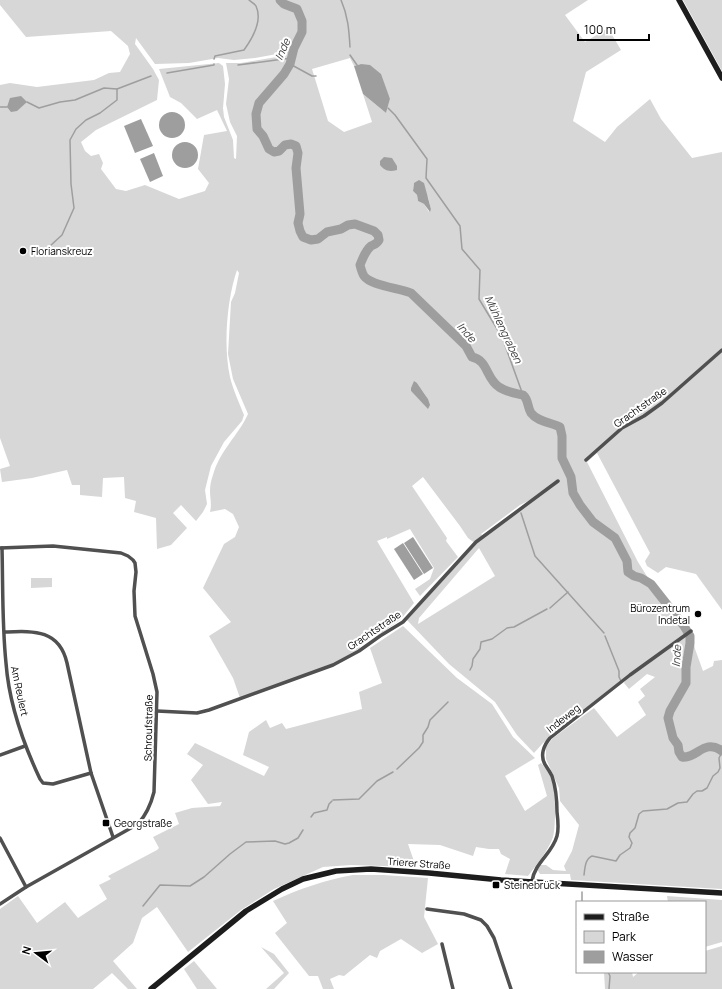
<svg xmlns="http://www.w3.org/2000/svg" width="722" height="989" viewBox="0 0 722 989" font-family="Manrope,sans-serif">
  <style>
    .green { fill: #d7d7d7; fill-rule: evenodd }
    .water { fill: #9e9e9e }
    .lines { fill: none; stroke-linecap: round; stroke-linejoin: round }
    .stream { stroke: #9e9e9e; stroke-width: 1.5 }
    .river { stroke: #9e9e9e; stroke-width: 9 }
    .street { stroke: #505050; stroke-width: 3.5 }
    .secondary { stroke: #1d1d1d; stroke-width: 5.5 }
    .poi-dot { fill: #000; stroke: #fff; stroke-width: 1.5 }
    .labels { text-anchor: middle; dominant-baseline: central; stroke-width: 4; stroke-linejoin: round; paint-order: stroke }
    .poi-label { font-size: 10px; fill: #000; stroke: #fff; text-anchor: start }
    .street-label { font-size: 10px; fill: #000; stroke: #fff }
    .water-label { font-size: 11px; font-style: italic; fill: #3f3f3f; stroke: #fff }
  </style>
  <rect width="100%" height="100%" fill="#fff"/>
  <g class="green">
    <path d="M0,0h588l-23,15 20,27 23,-14 13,22 -35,22 -13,49 32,21 12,-15 33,-28 11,20 31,39 30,-6v458l-26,-36 -30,-7 -8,6 -11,-7 -2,-5 5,-8 -53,-100 -10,9 51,100 12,19 6,4 36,48 3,16 8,22 10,-5 1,-5 8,-1v229l-151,-9 -1,-6h-30l-3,-5 3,-4h6l7,5 13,1 -2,-5 8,-15 7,-26 -19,-24 -1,-13 -13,-29v-12l7,-9 41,-30 23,29 29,-22 -8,-13 7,-6 -5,-7 15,-12 -8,-3 -18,15 -5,-6 4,-7 -85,67 -9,10 -17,-18 -22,-33 -46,-38 -42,-44 69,-76 -8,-6 -8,-12 -37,-49 -11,9 35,52 -1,3 12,16 -38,39 -5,-7 15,-10 4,-11 -24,-39 -23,10v-2l-10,4 37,62 -13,16 -22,16 -4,-5 -18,12 3,6 -27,16 -93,34 -7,-20 -24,-42 22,-14 -28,-34 21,-44 11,-7 4,-10 -6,-13 -8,-5 -15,3c2,-8 0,-14 0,-21 0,-5 1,-11 3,-16 7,-25 25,-39 35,-61l-15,-35 -5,-25 3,-52 4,-9 4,-20 -2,-3c-10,29 -14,76 -7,107 3,13 9,25 14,38l-2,6 -18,21 -13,24 -6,24 2,14 -4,8 -7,9 -15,-16 -8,8 14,15 -16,17 -14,4 -1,-31 -22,-6 2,-11 -11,-3 -1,-21 -21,1 -1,19 -22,-2v-10h-8l-5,-15 -35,8 -30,4 -2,-13 10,-3 -10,-28v-353l10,-2 27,4 57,-7 15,-7 11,-1 10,-18 -2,-8 -17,-15 -85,6 -26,-32zM136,38l19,26 34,-1 29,-5 16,2 21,-2 22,-4v3l-36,6h-15l3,16 -3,25 4,18 7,14 -1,23 -2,-1 -1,-18 -9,-23 -1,-9 2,-24 -2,-18 -4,-3 -60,6 11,28 11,6 16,16 20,-9 10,21 -23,4 -6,34 11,14 -4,8 -26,8 -34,-14 -19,6 -10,-2 -15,-20 2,-6 -4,-9 -8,2 -6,-5 -4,-9 15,-12 61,-30 2,-20 -6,-11 -18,-25zM350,58l4,8 7,-2 29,35 -4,14 -23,-19 9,28 -28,10 -16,-11 -16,-52zM414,183l14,14 3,12 -2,3 -5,-8 -6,-3 -1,-6 -4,-4zM417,383c4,7 15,17 11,25l-17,-17zM538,496l-54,41 -3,-3 39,-29zM479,548l16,28 -77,48 1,-6z"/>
    <path d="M683,0h39v71z"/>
    <path d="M31,578h21v9l-21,1z"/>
    <path d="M403,626l54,52 35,26 21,33 22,21 -30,18 20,35 22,-15 -9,-31 3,-2c3,4 8,8 10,12 5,10 5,51 2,62 -5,14 -16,27 -25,39l-23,-2 5,-15 -9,-5 -2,-5h-10l-13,-2 -3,9 -33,-11 -32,-1 8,23 -65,-2 -28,2 -49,22 -33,21 -53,42 -31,-45 -15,11 -9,25 -20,18 24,28h-9l-16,-16 -19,16h-93v-80l18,-13 19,27 28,-21 13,16 29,-19 -8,-14 12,-6 -3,-3 49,-26 2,-2 -6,-11 26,-13 -4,-11 17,-5 28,-2 2,-4 -14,2 -17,-24 12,-15 -16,-11 8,-11 69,33 5,-9 -26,-12 6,-23 17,-12 4,8 12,-5 4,6 76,-20 -3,-17 23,-9 -12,-35z"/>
    <path d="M353,875h30l45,3 -4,39 14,27 -16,9 -21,-14 -21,12 -3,7 -7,-3 -26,21 -5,-1 -9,4 4,10h-11l-5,-13h-9l-34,-43 12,-10 -14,-22c26,-12 52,-21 80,-26z"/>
    <path d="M667,896l55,4v42l-17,5v-45h-37z"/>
    <path d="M722,946v43h-117l-1,-17h28l1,5 6,-5h66v-21z"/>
    <path d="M261,947l13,7 15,19 -15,16h-8l18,-16z"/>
    <path d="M194,961l23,28h-20l-13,-20z"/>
  </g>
  <g class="water">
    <path d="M361,64l9,1 11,9 9,25 -4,14 -23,-19 -9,-28z"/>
    <path d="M21,96l6,6 -10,9 -6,1 -4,-5 3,-9z"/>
    <circle cx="172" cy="125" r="13"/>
    <path d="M141,119l12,27 -18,7 -11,-27z"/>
    <circle cx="185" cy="155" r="13"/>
    <path d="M154,153l9,23 -13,6 -10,-23z"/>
    <path d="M384,157l8,1 5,8v4c-8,2 -12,1 -17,-5v-4z"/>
    <path d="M419,180l5,3 7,26 -1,3 -6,-8 -6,-3 -1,-6 -4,-4 1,-8z"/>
    <path d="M414,381l3,2 11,16 2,6 -2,4 -17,-18v-3z"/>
    <path d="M413,537l20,31 -9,6 -20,-31z"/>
    <path d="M403,543l20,31 -9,6 -20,-31z"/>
  </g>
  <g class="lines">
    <g class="stream">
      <path d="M341,0c7,16 8,30 9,47"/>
      <path d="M350,55l7,10"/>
      <path d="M214,59l1,-3 29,-6c8,-11 19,-29 12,-44 -1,-2 -5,-4 -7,-6"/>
      <path d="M290,64l22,12h4"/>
      <path d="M238,65l53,-7"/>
      <path d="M167,73l47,-8v-1"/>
      <path d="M27,102l12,6 21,-6 15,-2 29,-12 13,1 34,-13"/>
      <path d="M0,107h7"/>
      <path d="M388,108l7,7 32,44 -1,19 34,48 2,23 18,21 -1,29 23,38 21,58"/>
      <path d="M46,253l4,-7 12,-11 12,-27 -3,-24 -1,-44 6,-11 10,-9 14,-7 17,-13v-11"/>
      <path d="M521,513l14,43 69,77"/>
      <path d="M550,608l18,-16"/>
      <path d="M605,636l14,35v6l2,4"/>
      <path d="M470,670l2,-4 1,-7 7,-10 1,-7 11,-3 15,-11 7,-1 33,-18"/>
      <path d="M397,769l22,-21 4,-6v-7l5,-8 2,-7 18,-18"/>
      <path d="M333,800l26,-1 18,-18 16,-9"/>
      <path d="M311,817l3,-4 13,-3 2,-6 3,-3"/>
      <path d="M584,875c1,-7 1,-16 8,-19l24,5 4,-6 10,-7 2,-5 -3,-6 1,-4 5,-5 4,-14 4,-3 24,-2 11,-6 9,-1 6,-8 4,-3h5l5,-3 6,-12 5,-4 2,-4 -1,-10 3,-6"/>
      <path d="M582,902v-10"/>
      <path d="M143,906l17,-21 30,1 14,-9 26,-23 16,-12 29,-1 10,3 4,-1 9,-5 5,-8"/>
      <path d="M608,972l2,4 -1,13"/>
    </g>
    <path class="river" d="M280,0l4,4 13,5 5,12v11l-8,16 -4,16 -6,10 -25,29 -3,11 1,15 6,7 6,13 5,3 5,-1 6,-6 6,-1 5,2 2,7 -2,15 4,46 -2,9 2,8 3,6 8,3 7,-1 9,-7 14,-3 7,-4 7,-1 19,7 4,4 1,5c-2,4 -4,4 -8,6 -6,5 -8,12 -11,19 1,4 2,8 4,11 7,10 36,12 47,17l55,53 6,11c16,3 14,22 27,30 7,5 16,6 24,8 6,5 4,12 8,18 7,9 19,9 29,14l2,9v22l9,19 2,16 7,12 13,17 22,16 12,23 1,11 6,4 7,2 10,6 33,42 6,10v7l-4,24v16l-16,28 -2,7 5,20 5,7 1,7 3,5c15,2 22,-19 40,-6"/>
    <g class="street">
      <path d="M586,460l36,-32 22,-12 18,-13 60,-53"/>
      <path d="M0,548l53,-2 68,7 7,3 5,4 2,3 1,9 -2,19 1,25 18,58 4,18 -3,100c-3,12 -7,22 -16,32l-112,63 -26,17"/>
      <path d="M2,548c1,38 0,77 4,115 3,41 17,80 34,116l3,4 10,1 38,-11"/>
      <path d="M5,632c28,-1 54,-3 62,31l24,110 22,64"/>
      <path d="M157,711l40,2 12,-3 124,-45 26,-14 21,-15 23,-14 73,-80 82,-61"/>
      <path d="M0,755l25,-9"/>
      <path d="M0,838l26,49"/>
      <path d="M532,881c3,-19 20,-27 25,-45 2,-7 1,-16 0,-24 0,-12 -1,-24 -5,-36 -2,-4 -4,-7 -6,-10 -7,-10 -2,-21 4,-28l80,-63 61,-44"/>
      <path d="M427,909l37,5 17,6 6,6 7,12 17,51"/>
      <path d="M442,944l11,45"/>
    </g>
    <g class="secondary">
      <path d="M679,0l43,78"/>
      <path d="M151,989l95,-78 36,-22 21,-10 33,-8 35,-2 58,4 72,7 221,13"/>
    </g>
  </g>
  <g class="poi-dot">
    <circle cx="23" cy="251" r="4"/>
    <circle cx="698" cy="614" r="4"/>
    <rect x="102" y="819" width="8" height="8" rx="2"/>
    <rect x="492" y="881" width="8" height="8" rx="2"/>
  </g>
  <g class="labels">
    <g class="poi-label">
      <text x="31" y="251">Florianskreuz</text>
      <text x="690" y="608" text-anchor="end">Bürozentrum<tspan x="690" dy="12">Indetal</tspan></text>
      <text x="114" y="823">Georgstraße</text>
      <text x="504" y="885">Steinebrück</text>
    </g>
    <g class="street-label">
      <text transform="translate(640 407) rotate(-35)">Grachtstraße</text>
      <text transform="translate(374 630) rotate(-34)">Grachtstraße</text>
      <text transform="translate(20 691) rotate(78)">Am Reulert</text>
      <text transform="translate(563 718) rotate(-38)">Indeweg</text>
      <text transform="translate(148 728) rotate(-89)">Schroufstraße</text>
      <text transform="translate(419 863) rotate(4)">Trierer Straße</text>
    </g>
    <g class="water-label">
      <text transform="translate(282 49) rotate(-66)">Inde</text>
      <text transform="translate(504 329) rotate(65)">Mühlengraben</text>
      <text transform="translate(467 332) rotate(48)">Inde</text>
      <text transform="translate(676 656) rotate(-86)">Inde</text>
    </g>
  </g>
  <rect x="576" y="901" width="130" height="72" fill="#ffffff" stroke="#999999"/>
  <rect x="584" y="914" width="20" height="6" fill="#1d1d1d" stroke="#999999"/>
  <text x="612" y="921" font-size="12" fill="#000000">Straße</text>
  <rect x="584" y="931" width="20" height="12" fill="#d7d7d7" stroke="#999999"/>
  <text x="612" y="941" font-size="12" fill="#000000">Park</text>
  <rect x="584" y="951" width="20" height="12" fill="#9e9e9e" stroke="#999999"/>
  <text x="612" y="961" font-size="12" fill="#000000">Wasser</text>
  <g transform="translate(36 953) rotate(286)" stroke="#ffffff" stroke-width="3" paint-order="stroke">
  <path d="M0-3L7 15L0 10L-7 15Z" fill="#000000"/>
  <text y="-6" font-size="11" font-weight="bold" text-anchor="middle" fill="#000000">N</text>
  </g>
  <path d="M578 34v6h71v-6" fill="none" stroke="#000000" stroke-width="2"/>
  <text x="584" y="34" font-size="12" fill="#000000" stroke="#ffffff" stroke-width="3" paint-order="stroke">100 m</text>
</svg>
